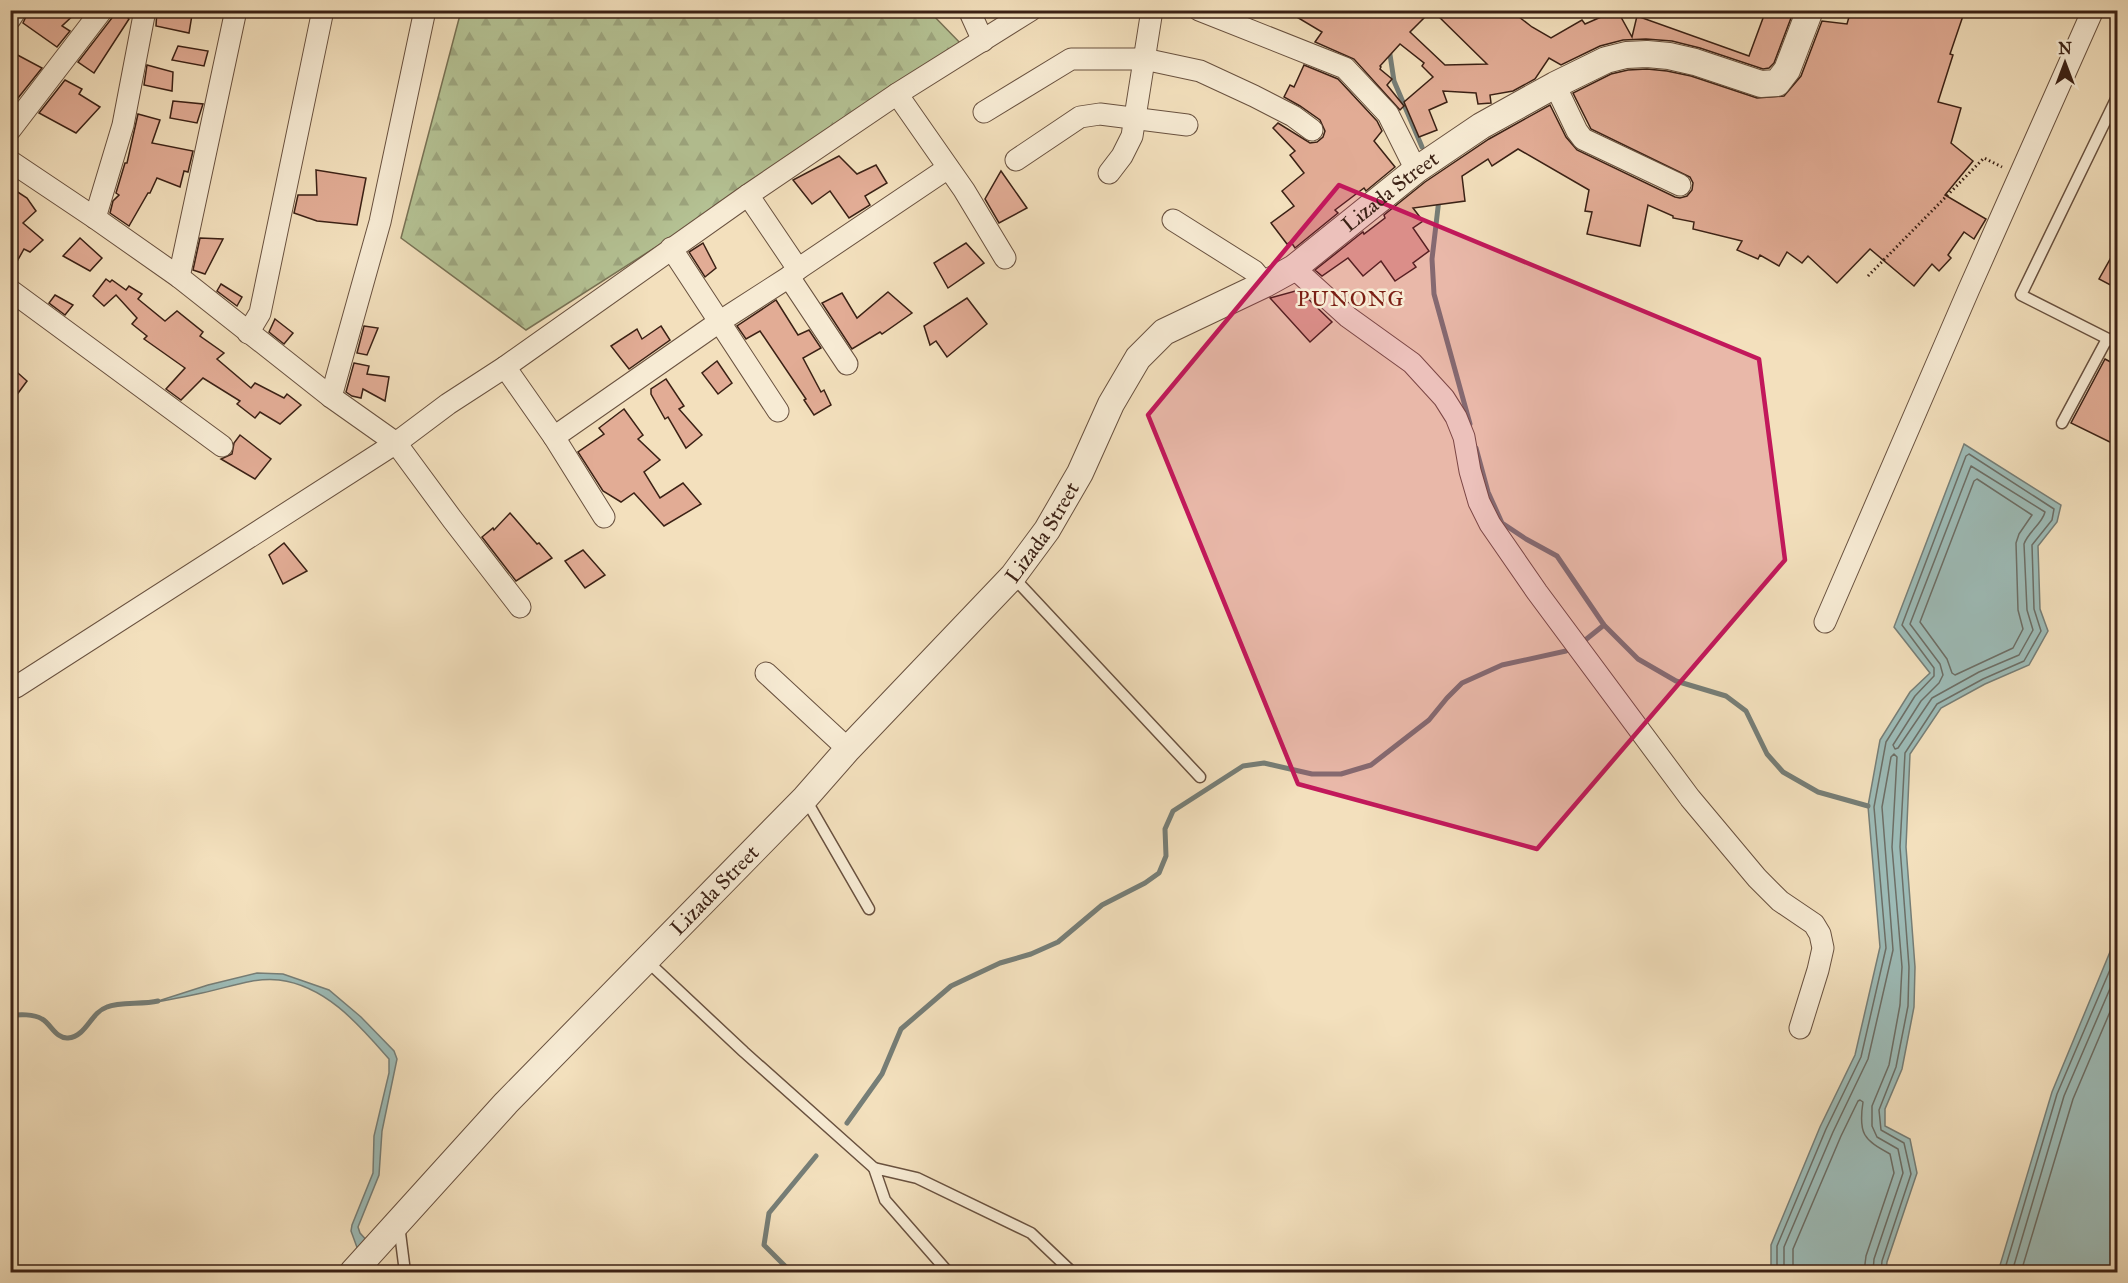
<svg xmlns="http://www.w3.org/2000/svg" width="2128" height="1283" viewBox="0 0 2128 1283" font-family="'IM FELL Great Primer',serif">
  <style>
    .forest { fill: url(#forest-firs); stroke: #787255; stroke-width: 1.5 }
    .water { fill: #9dbcb8; stroke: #767e77; stroke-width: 1.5 }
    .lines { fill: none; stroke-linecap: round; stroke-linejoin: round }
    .shore { stroke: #6c6e66; stroke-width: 1.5 }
    .stream { stroke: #767e77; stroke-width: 5 }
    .building { fill: #e2ac95; stroke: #3b2115; stroke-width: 1.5 }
    .service-casing { stroke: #69513f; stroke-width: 13 }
    .minor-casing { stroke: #69513f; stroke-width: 23 }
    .tertiary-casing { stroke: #69513f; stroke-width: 28 }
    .path { stroke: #3b2115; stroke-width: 3; stroke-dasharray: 1.5 3; stroke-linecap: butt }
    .service { stroke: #f7ebd4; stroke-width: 10 }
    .minor { stroke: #f7ebd4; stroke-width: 21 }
    .tertiary { stroke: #f7ebd4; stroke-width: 26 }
    .marked { fill: #c2185b; fill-opacity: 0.2; stroke: #c2185b; stroke-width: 4.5; stroke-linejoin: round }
    .labels { text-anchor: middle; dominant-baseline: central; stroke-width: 5; stroke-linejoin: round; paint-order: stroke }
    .street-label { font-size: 21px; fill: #3b2115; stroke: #f7ebd4 }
    .neighbourhood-label { font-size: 22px; letter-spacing: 1.5px; fill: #7a1f14; stroke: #f7ebd4 }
  </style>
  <defs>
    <pattern id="forest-firs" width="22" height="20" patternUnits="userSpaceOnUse" patternTransform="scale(1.5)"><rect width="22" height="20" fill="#b5c395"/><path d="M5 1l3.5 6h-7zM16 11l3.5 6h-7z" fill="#9da780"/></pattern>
  </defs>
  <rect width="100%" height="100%" fill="#f3e0bd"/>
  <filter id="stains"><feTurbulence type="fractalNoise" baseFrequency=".00333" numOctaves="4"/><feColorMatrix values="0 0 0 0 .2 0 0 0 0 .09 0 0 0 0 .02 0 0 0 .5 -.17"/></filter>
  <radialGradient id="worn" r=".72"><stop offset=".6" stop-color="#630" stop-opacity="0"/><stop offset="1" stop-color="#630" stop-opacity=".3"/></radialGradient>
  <path class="forest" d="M461,11h468l37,38 -440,281 -125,-92z"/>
  <g class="water">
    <path d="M1964,444l97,61 -4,17 -19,24 2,63 8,22 -19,34 -44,19 -44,24 -31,46 -4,93 9,120 -1,40 -12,62 -17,40v17l25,13 7,34 -30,89 -1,10h-115v-27l49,-118 35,-72 25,-108 -12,-141 12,-66 30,-48 20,-19 -36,-46z"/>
    <path d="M2117,935v337h-119l54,-180z"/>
    <path d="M257,973l26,1 46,16 32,27 33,34 3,8 -15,72 -3,44 -21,52 2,6 9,10 -10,10 -8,-22 1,-6 21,-52 1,-37 15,-63v-14c-29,-33 -62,-73 -110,-79 -26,-3 -52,8 -77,13 -16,4 -33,6 -50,10l56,-18z"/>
  </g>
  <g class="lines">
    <g class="shore">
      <path d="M1971,466l74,46c-3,12 -17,20 -21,32l3,66 6,20 -14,25 -40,17 -47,26 -34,50 -3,1 -2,-4 28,-44 18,-18 4,-8 -3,-11 -30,-40z"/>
      <path d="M1977,479l55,36 -13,19 -3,9 2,67 5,19 -10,19 -58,27 -3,-2 -5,-14 -27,-37 54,-141z"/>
      <path d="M1777,1272v-26l49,-117 35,-72 25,-109 -12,-141 12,-65 29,-46 19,-20v-8l-32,-43 64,-169 3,-2 85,55 -2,11 -20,25 2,64 7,22 -17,30 -41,18 -46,25 -32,49 -5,94 9,120 -1,39 -12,61 -17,43 2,20 23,13 7,31 -29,87 -1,11"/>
      <path d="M1784,1272v-25l49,-115 35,-73 25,-109 -11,-143 9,-50 3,-3 3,3 -5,90 10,120 -2,38 -11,60 -17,41v20l5,11 21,12 5,24 -29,86 -1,13"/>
      <path d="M1793,1272v-23l48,-113 17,-35 2,-1 3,2c-5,32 1,38 27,52l4,19 -28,83 -2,16"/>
      <path d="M2004,1272l53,-178 61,-143"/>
      <path d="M2012,1272l52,-176 54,-126"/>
      <path d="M2021,1272l52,-173 45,-106"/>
    </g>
    <g class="stream">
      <path d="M1389,48l5,33 28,66"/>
      <path d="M1439,199l-7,60 2,35 36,130"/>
      <path d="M1476,448l12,44 14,31 24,16 31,17 47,69 34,34 38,22 50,15 20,15 21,43 16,18 35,20 50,14"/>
      <path d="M1584,641l20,-16"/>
      <path d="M10,1016c9,-2 24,-2 32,3 9,5 14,20 26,19 19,-2 22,-25 39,-31 13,-6 35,-2 51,-6"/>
      <path d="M10,1050v8"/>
      <path d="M847,1123l35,-49 19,-45 50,-43 49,-23 31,-9 27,-12 44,-37 43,-22 14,-10 7,-17 -1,-27 8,-18 70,-45 21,-3 48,11h29l30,-9 58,-45 18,-22 15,-15 40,-18 64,-14"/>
      <path d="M791,1272l-27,-27 5,-32 47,-57"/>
    </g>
  </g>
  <g class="building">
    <path d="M29,10h50l-17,16 8,5 -13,16 -34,-24z"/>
    <path d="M115,10h6l8,9 -35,54 -16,-11 34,-44z"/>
    <path d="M157,10h21l14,5 -3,18 -33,-7z"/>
    <path d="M1285,10h147l-22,22 35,33 42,-1 -55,-54h78l22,17 19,11 31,-18 3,4 32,-14 15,27 5,-21 112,40 17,-46h28l-20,53 -5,5 -6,1 -63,-21 -28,-7 -26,-2 -23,1 -23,6 -39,19 -12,-7 -14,21 -22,12 -23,4 1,8 -13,1 -2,-11 -33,-2 4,11 -18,8 8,20 -18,7 -15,-35 29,-25 -11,-11 2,-3 -24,-19 -20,22 1,1 -1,2 12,10 -5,6 17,21 -4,4 -46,-51 -39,-17 7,-10z"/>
    <path d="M1851,10h114l-15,44 3,1 -15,47 23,6 -10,35 22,18 -28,34 41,24 -12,20 -10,-7 -16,23 3,3 -12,13 -7,-7 -18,22 -44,-37 -33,34 -29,-27 -6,7 -15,-11 -8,14 -19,-11 -2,4 -21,-9 5,-9 -49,-12 1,-7 -21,-4v-2l-25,-11 -8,41 -53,-12 5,-22 -7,-1 4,-21 -71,-41 -26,17 -4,-7 -26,17 3,25 -52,7 10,13 -10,7 16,23 -16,12 3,4 -21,14 -14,-20 -18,15 -15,-18 -26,18 -7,-6 44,-35 4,-3 1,2 21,-16 -1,-3 41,-33 64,-43 61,-34 16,32 11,13 98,47 5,1 7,-2 5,-6 1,-7 -3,-6 -99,-48 -18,-36 38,-19 17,-4 19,-1 20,2 24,5 66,22 27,-2 17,-20 21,-55 25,3z"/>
    <path d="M178,46l30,5 -4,15 -32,-6z"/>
    <path d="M10,51l32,17 -32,40z"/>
    <path d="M147,65l26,7 -1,19 -28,-6z"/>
    <path d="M1304,65l34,14 39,42 5,10 -8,10 21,26 -29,24 -2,-3 -29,22 3,3 -43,35 -4,-6 -4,2 -16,-21 23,-17 -12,-15 22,-18 -14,-18 5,-4 -22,-23 5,-5 32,20 7,-1 6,-5 2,-6 -5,-11 -20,-14 -16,-9 6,-12 4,2z"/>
    <path d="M65,80l17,9 -3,5 21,13 -24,26 -37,-20z"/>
    <path d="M173,101l30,3 -6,19 -27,-5z"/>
    <path d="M138,114l22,6 -8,23 41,8 -5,21 -4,-1 -4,16 -23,-9 -7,15h-2l-19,33 -19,-13 3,-12 6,-6 -3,-2 9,-30h2z"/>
    <path d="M839,156l18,18 19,-9 11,18 -22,13 5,9 -21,13 -19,-27 -18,13 -19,-24z"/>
    <path d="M316,170l50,8 -9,47 -40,-4 -23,-8 4,-18h19z"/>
    <path d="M1001,171l26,37 -28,15 -14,-24z"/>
    <path d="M10,187l17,11 9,13 -13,12 20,17 -13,12 -6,-3 -14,25z"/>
    <path d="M80,238l22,20 -12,13 -27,-15z"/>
    <path d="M200,238l23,1 -18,35 -12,-4z"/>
    <path d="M703,243l13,25 -11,9 -16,-25z"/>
    <path d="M966,243l18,20 -36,25 -14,-25z"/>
    <path d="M2118,245v44l-19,-10z"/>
    <path d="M106,279l4,3 2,-2 14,10 3,-4 13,8 -4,5 27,22 12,-10 26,21 -3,4 24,17 -7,6 34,29 4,-5 29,15 3,-4 14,11 -21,19 -20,-12 -5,6 -18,-14 3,-3 -37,-23 -22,22 -15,-11 19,-21 -41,-29 3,-3 -15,-12 5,-6 -21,-23 -12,11 -11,-10z"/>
    <path d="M221,284l21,13 -5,9 -20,-15z"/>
    <path d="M1299,290l33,32 -22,20 -40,-44z"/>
    <path d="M888,292l24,21 -30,21 -2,-2 -28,17 -30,-46 20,-10 15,25z"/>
    <path d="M55,295l18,10 -8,10 -16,-12z"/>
    <path d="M967,298l20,26 -40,33 -11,-16 -6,4 -6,-19z"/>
    <path d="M776,300l22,35 11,-5 12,18 -18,10 18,34 3,-2 7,15 -17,10 -10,-15 2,-1 -46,-68 -14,8 -9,-13z"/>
    <path d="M275,319l18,14 -9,11 -15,-12z"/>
    <path d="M364,326l14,2 -11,27 -10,-2z"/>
    <path d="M661,326l9,14 -41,29 -18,-23 26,-17 5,10z"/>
    <path d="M2105,359l13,7v80l-47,-23z"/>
    <path d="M717,361l15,22 -14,11 -16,-21z"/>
    <path d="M354,363l15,3 -2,8 22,3 -4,24 -22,-12 -2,9 -9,-2 -6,-4z"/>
    <path d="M10,366l17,15 -17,23z"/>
    <path d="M666,379l18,27 -5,3 23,26 -16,13 -18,-31 -3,2 -14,-25v-5z"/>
    <path d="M624,409l19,26 -5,4 22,21 -16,12 16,26 23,-15 18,21 -37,22 -30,-33 -13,9 -18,-11 -25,-39 26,-18 -5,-6z"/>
    <path d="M240,435l31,24 -16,20 -34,-20 11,-5 2,-11z"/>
    <path d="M510,513l27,31 2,-1 13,15 -36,23 -34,-44 11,-9 1,2z"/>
    <path d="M284,543l23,28 -24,13 -14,-29z"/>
    <path d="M583,550l22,25 -20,13 -20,-27z"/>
  </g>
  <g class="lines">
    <g class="service-casing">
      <g id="service">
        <path d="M2118,95l-97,200 97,49"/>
        <path d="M2062,423l45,-84"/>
        <path d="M1013,577l187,200"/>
        <path d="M805,798l64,111"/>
        <path d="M646,960l98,92 130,116"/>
        <path d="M399,1225l6,47"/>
        <path d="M948,1272l-63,-72 -11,-32 43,10 114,55 41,39"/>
      </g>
    </g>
    <g class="minor-casing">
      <g id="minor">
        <path d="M969,10l14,31"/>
        <path d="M1199,10l146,58 43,46 28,56"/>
        <path d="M10,19l6,-9"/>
        <path d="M1555,85l22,46 6,8 97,46"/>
        <path d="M897,94l67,96 41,68"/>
        <path d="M984,112l87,-53h73l56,12 54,25 39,20 19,14"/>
        <path d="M10,130l92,-120"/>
        <path d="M1016,160l64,-43 20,-3 87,11"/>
        <path d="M10,161l85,57 84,59 152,120 65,46 52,-39 57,-37 243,-172 149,-101 134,-84"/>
        <path d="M1109,173l13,-17 10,-20 20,-126"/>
        <path d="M748,195l50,74"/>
        <path d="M95,218l28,-93 22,-115"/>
        <path d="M1173,220l81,51 11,13"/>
        <path d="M671,248l107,163"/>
        <path d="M1294,268l54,49 64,46 32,35 12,19 8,20 6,34 9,31 11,22 47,68 153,206 67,80 23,23 34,23 6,10 3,14 -5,22 -18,58"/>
        <path d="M179,277l57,-267"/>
        <path d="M789,277l58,87"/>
        <path d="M10,290l212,156"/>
        <path d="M248,333l12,-20 63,-303"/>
        <path d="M505,367l49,70 50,80"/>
        <path d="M331,397l49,-175 45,-212"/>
        <path d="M554,437l165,-115 70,-45 9,-8 150,-101"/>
        <path d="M1825,622l144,-333 124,-279"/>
        <path d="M766,673l82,76"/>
        <path d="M16,687l380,-244 56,76 68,88"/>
      </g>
    </g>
    <g class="tertiary-casing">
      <g id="tertiary">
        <path id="s1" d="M353,1272l153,-169 299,-305 43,-49 165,-173 34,-46 33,-57 31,-69 27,-46 26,-26 101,-48 29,-16 122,-98 65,-44 74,-41 51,-25 20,-5 21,-1 22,2 26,6 66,22 16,-1 10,-13 23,-60"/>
      </g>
    </g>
    <path class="path" d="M1868,276l116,-118 18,9"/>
    <use href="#service" class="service"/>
    <use href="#minor" class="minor"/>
    <use href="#tertiary" class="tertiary"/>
  </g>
  <path class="marked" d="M1339,185l420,174 26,201 -248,289 -239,-65 -150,-369z"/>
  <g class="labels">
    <g class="street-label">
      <text stroke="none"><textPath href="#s1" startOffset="1516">Lizada Street</textPath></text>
      <text stroke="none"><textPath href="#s1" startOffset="1012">Lizada Street</textPath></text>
      <text stroke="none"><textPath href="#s1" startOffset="526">Lizada Street</textPath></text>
    </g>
    <g class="neighbourhood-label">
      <text x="1351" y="298">PUNONG</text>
    </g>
  </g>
  <rect width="2128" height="1283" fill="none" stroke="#f3e0bd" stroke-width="36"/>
  <rect x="12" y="12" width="2104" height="1259" fill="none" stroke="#3b2115" stroke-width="3"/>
  <rect x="18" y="18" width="2092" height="1247" fill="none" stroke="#3b2115" stroke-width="1.5"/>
  <g transform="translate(2065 63)" stroke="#f7ebd4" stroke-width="4.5" paint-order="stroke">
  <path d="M0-4.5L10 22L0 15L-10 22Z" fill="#3b2115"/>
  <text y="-9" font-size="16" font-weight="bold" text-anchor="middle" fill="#3b2115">N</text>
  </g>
  <rect width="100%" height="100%" filter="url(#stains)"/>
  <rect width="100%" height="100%" fill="url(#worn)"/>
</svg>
